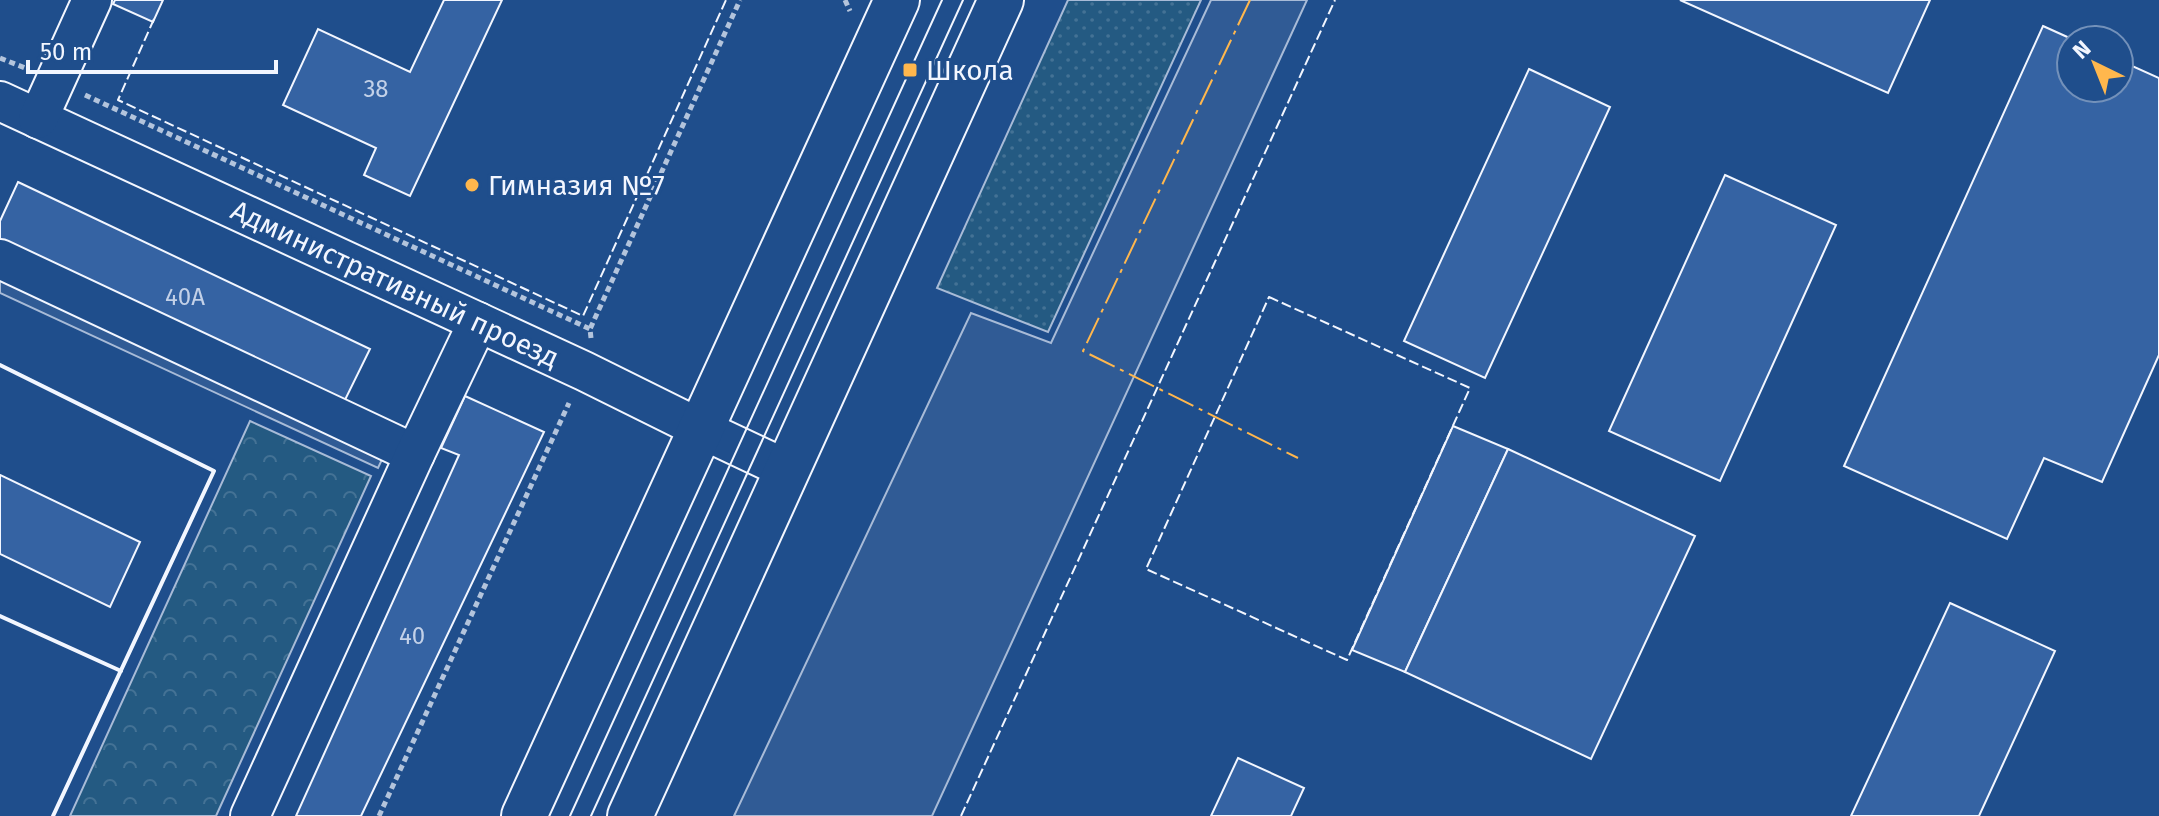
<svg xmlns="http://www.w3.org/2000/svg" width="2159" height="816" viewBox="0 0 2159 816" font-family="'Fira Sans',sans-serif">
  <style>
    .grass { fill: url(#grass-dots); stroke: #a8bbd7; stroke-width: 2 }
    .park { fill: url(#park-crowns); stroke: #a8bbd7; stroke-width: 2 }
    .parking { fill: #305b95; stroke: #a8bbd7; stroke-width: 2 }
    .building { fill: #3563a3; stroke: #f2f6ff; stroke-width: 2 }
    .lines { fill: none; stroke-linecap: round; stroke-linejoin: round }
    .minor-casing { stroke: #f2f6ff; stroke-width: 42 }
    .highway-casing { stroke: #f2f6ff; stroke-width: 48 }
    .path { stroke: #b3c4dc; stroke-width: 5; stroke-dasharray: 6 4; stroke-linecap: butt }
    .minor { stroke: #1f4e8c; stroke-width: 38 }
    .highway { stroke: #1f4e8c; stroke-width: 44 }
    .tram { stroke: #f2f6ff; stroke-width: 2 }
    .fence { stroke: #f2f6ff; stroke-width: 2; stroke-dasharray: 10 4; stroke-linecap: butt }
    .wall { stroke: #f2f6ff; stroke-width: 4 }
    .power { stroke: #ffb74d; stroke-width: 2; stroke-dasharray: 28 6 4 6; stroke-linecap: butt }
    .poi-dot { fill: #ffb74d; stroke: #1f4e8c; stroke-width: 3 }
    .labels { text-anchor: middle; dominant-baseline: central; stroke-width: 6; stroke-linejoin: round; paint-order: stroke }
    .number-label { font-size: 24px; fill: #c3d1e8 }
    .poi-label { font-size: 28px; fill: #f2f6ff; stroke: #1f4e8c; text-anchor: start }
    .street-label { font-size: 28px; fill: #f2f6ff; stroke: #1f4e8c }
  </style>
  <defs>
    <pattern id="grass-dots" width="8" height="8" patternUnits="userSpaceOnUse" patternTransform="scale(2)"><rect width="8" height="8" fill="#245a82"/><path d="M2 2h.1M6 6h.1" fill="none" stroke="#447295" stroke-width="1.8" stroke-linecap="round"/></pattern>
    <pattern id="park-crowns" width="20" height="18" patternUnits="userSpaceOnUse" patternTransform="scale(2)"><rect width="20" height="18" fill="#245a82"/><path d="M2 6a3 3 0 1 1 6 0M12 15a3 3 0 1 1 6 0" fill="none" stroke="#447295"/></pattern>
  </defs>
  <rect width="100%" height="100%" fill="#1f4e8c"/>
  <path class="grass" d="M1068,0h133l-153,332 -111,-44z"/>
  <path class="park" d="M250,421l121,55 -155,340h-146z"/>
  <g class="parking">
    <path d="M1211,0h96l-375,816h-198l237,-503 80,30z"/>
    <path d="M0,271l386,180 -8,17 -378,-175z"/>
  </g>
  <g class="building">
    <path d="M115,0h48l-10,22 -40,-18z"/>
    <path d="M444,0h58l-92,196 -46,-21 12,-27 -93,-43 35,-76 92,43z"/>
    <path d="M1680,0h250l-42,93z"/>
    <path d="M2043,26l31,14h-3v48h48v-28l40,18v277l-57,127 -58,-24 -37,81 -163,-73z"/>
    <path d="M1529,69l81,38 -125,271 -81,-37z"/>
    <path d="M1725,175l111,50 -116,256 -111,-50z"/>
    <path d="M18,182l352,167 -28,57 -342,-162v-23z"/>
    <path d="M465,396l79,36 -183,384h-65l163,-361 -18,-7z"/>
    <path d="M1453,426l55,23 -103,223 -53,-22z"/>
    <path d="M1508,449l187,87 -104,223 -186,-87z"/>
    <path d="M0,475l140,67 -30,65 -110,-53z"/>
    <path d="M1950,603l105,48 -76,165h-128z"/>
    <path d="M1238,758l66,30 -13,28h-80z"/>
  </g>
  <g class="lines">
    <g class="minor-casing">
      <g id="minor">
        <path d="M0,101l584,270 117,58 87,41"/>
        <path d="M38,119l54,-119"/>
        <path d="M0,259l415,195"/>
        <path d="M250,816l165,-362 63,-132"/>
      </g>
    </g>
    <g class="highway-casing">
      <g id="highway">
        <path d="M524,816l373,-816"/>
        <path d="M630,816l371,-816"/>
      </g>
    </g>
    <g class="path">
      <path d="M845,0l5,11"/>
      <path d="M0,58l25,10"/>
      <path d="M85,95l505,234"/>
      <path d="M591,338l-1,-9 150,-329"/>
      <path d="M379,816l190,-413"/>
    </g>
    <use href="#minor" class="minor"/>
    <use href="#highway" class="highway"/>
    <g class="tram">
      <path d="M570,816l372,-816"/>
      <path d="M591,816l372,-816"/>
    </g>
    <g class="fence">
      <path d="M154,19l-36,81 465,216 143,-316"/>
      <path d="M1269,297l201,91 -123,272 -201,-91z"/>
      <path d="M961,816l374,-816"/>
    </g>
    <g class="wall">
      <path d="M0,365l214,106 -161,345"/>
      <path d="M0,616l121,55"/>
    </g>
    <path class="power" d="M1250,0l-167,351 215,107"/>
  </g>
  <g class="poi-dot">
    <rect x="902" y="62" width="16" height="16" rx="4"/>
    <circle cx="472" cy="185" r="8"/>
  </g>
  <g class="labels">
    <g class="number-label">
      <text x="376" y="89">38</text>
      <text x="185" y="297">40А</text>
      <text x="412" y="636">40</text>
    </g>
    <g class="poi-label">
      <text x="926" y="70">Школа</text>
      <text x="488" y="185">Гимназия №7</text>
    </g>
    <g class="street-label">
      <text transform="translate(395 284) rotate(25)">Административный проезд</text>
    </g>
  </g>
  <g transform="translate(2095 64) rotate(317)"><circle r="38" fill="#1f4e8c" stroke="#7391ba" stroke-width="2"/>
  <path d="M0-6L14 30L0 20L-14 30Z" fill="#ffb74d"/>
  <text y="-12" font-size="22" font-weight="bold" text-anchor="middle" fill="#f2f6ff">N</text>
  </g>
  <path d="M28 60v12h248v-12" fill="none" stroke="#f2f6ff" stroke-width="4"/>
  <text x="40" y="60" font-size="24" fill="#f2f6ff" stroke="#1f4e8c" stroke-width="6" paint-order="stroke">50 m</text>
</svg>
